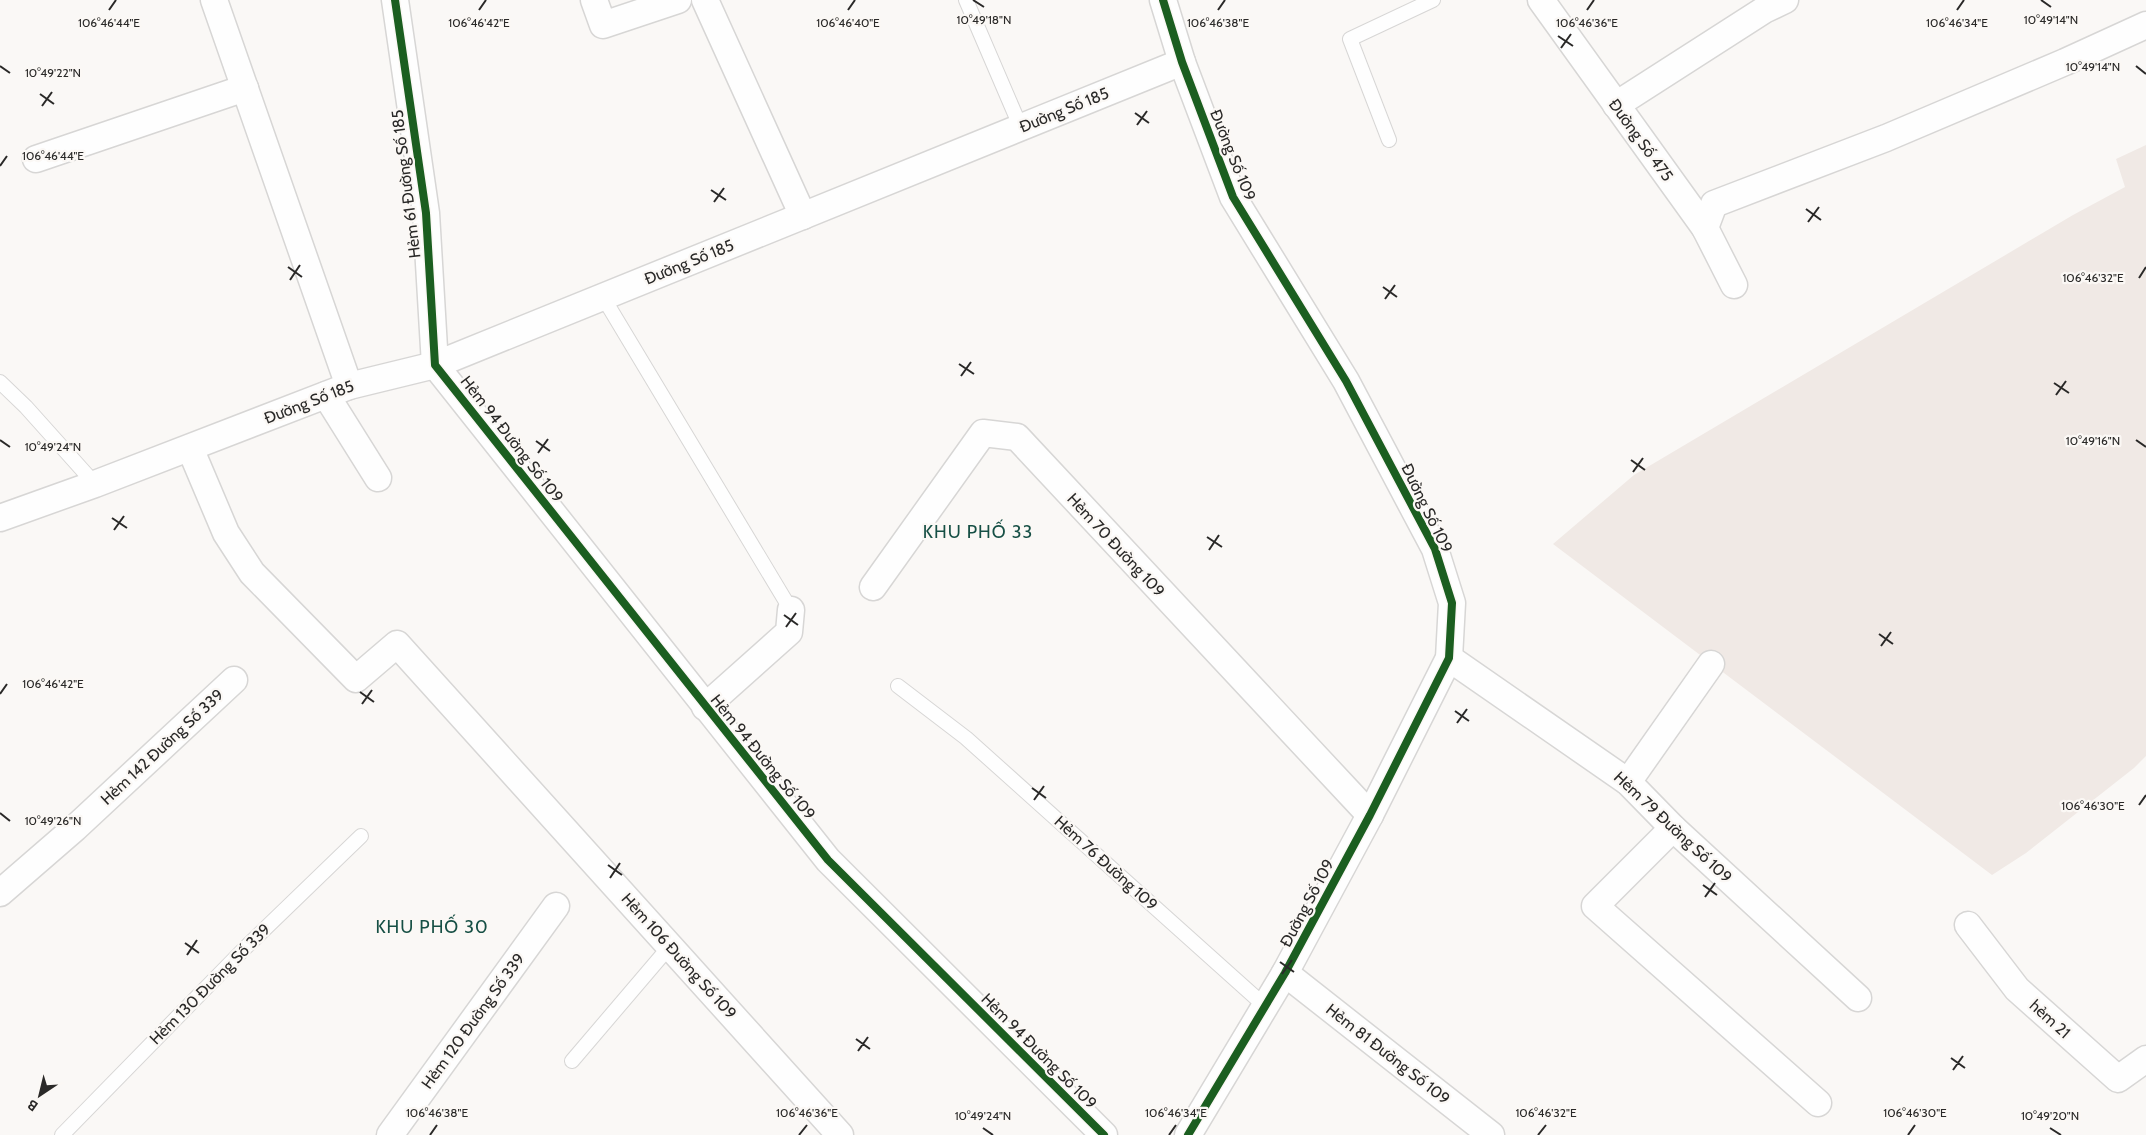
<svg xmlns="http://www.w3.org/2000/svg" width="2146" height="1135" viewBox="0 0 2146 1135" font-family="Cabin,sans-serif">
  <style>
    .built { fill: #f0e9e5 }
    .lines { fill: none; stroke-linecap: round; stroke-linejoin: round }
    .lane-casing { stroke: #d7d6d5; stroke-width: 16 }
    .street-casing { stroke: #d7d6d5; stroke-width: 29 }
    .lane { stroke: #fefefe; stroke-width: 14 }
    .street { stroke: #fefefe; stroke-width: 26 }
    .cycleway-casing { stroke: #fbf8f5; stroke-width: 11 }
    .cycleway { stroke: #1b5e20; stroke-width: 8 }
    .ticks { fill: none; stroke: #2a2928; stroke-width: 2 }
    .labels { text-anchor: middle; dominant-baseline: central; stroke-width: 4.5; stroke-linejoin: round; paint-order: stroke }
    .street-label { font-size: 16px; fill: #2a2928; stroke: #fbf8f5 }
    .neighbourhood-label { font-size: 18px; letter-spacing: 1px; fill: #164f45; stroke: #fbf8f5 }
    .ticks-label { font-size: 12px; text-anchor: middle; fill: #2a2928; stroke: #fbf8f5; stroke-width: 4.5; stroke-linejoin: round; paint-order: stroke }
  </style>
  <rect width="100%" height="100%" fill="#faf8f6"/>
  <path class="built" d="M2146,145v611l-12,12 -108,85 -34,22 -439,-331 81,-69 439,-260 52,-28 -9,-28z"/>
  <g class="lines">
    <g class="lane-casing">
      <g id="lane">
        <path d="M966,0l55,128"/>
        <path d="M1389,140l-39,-101 83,-39"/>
        <path d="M603,297l188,313"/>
        <path d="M0,382l26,25 69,77"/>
        <path d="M898,686l68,52 299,268"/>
        <path d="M572,1061l98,-115"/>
        <path d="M62,1135l183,-187 116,-112"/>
      </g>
    </g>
    <g class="street-casing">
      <g id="street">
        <path d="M214,0l135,386"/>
        <path d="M395,0l31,213 9,152 393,495 276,275"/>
        <path d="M594,0l9,25 75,-25"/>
        <path d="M705,0l98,216"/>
        <path d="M1163,0l19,62 51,135 113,184 89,168 17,54 -3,55 -79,157 -85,158 -97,162"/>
        <path d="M1541,0l164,228 29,57"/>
        <path d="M1616,105l148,-95 21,-10"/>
        <path d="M36,159l209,-71"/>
        <path d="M1705,228l9,-24 172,-66 179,-76 81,-37"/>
        <path d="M326,395l52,83"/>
        <path d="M190,448l36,85 26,40 104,106 41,-35 443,491"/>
        <path d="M0,518l95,-34 254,-98 86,-21 747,-303"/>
        <path d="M873,587l110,-154 34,4 353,378"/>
        <path d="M1449,658l179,124 45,46 185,170"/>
        <path d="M705,707l84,-75 2,-22"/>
        <path d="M1628,782l83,-118"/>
        <path d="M1673,828l-78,78 223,197"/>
        <path d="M0,893l75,-65 159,-148"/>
        <path d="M1968,925l49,64 101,90 28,-20"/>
        <path d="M1285,973l206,162"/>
        <path d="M390,1135l166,-229"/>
      </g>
    </g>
    <use href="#lane" class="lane"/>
    <use href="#street" class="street"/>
    <g class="cycleway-casing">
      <g id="cycleway">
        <path d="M395,0l31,213 9,152 393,495 276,275"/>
        <path d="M1163,0l19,62 51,135 113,184 89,168 17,54 -3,55 -79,157 -85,158 -97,162"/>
      </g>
    </g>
    <use href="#cycleway" class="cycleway"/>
  </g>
  <path class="ticks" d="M973,0l11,7M2041,0l10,7M109,10l7,-10M479,10l7,-10M848,10l7,-10M1218,10l7,-10M1587,10l7,-10M1957,10l7,-10M1558,36l15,10M1561,48l10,-14M0,66l10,7M2136,66l10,8M40,94l14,10M42,106l10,-14M1135,113l14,10M1137,125l10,-14M0,166l7,-10M711,190l15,10M714,202l10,-14M1806,209l15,11M1808,222l11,-15M288,267l14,10M2139,278l7,-11M290,280l10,-15M1383,287l14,10M1385,299l10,-14M959,364l15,10M961,376l10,-14M2054,383l15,10M2056,395l10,-14M0,440l10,7M2136,440l10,7M536,441l14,10M538,453l10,-14M1631,460l14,10M1633,472l10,-14M112,518l15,10M114,530l10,-14M1207,537l15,10M1209,550l10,-15M784,615l14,10M786,627l10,-14M1879,634l14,10M1881,646l10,-14M360,692l14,10M0,694l7,-10M362,704l10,-14M1455,711l14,10M1457,723l10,-14M1032,788l14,10M1034,800l10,-14M2139,805l7,-10M0,813l10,8M608,865l14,10M610,878l10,-15M1703,885l14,10M1705,897l10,-14M185,943l14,10M187,955l10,-15M1280,962l14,10M1282,974l10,-14M856,1039l14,10M858,1051l10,-14M1951,1058l14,10M1953,1070l10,-14M983,1128l10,7M2050,1128l11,7M430,1135l7,-10M799,1135l8,-10M1169,1135l7,-10M1538,1135l8,-10M1908,1135l7,-10"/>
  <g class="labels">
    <g class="street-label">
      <text transform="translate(1064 110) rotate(-22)">Đường Số 185</text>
      <text transform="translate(1641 140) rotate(54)">Đường Số 475</text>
      <text transform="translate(1233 155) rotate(68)">Đường Số 109</text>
      <text transform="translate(406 184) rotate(-97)">Hẻm 61 Đường Số 185</text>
      <text transform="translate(689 262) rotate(-22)">Đường Số 185</text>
      <text transform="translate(309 402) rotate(-21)">Đường Số 185</text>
      <text transform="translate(512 439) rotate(52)">Hẻm 94 Đường Số 109</text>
      <text transform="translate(1427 508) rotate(64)">Đường Số 109</text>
      <text transform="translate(1116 545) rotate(47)">Hẻm 70 Đường 109</text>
      <text transform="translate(162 747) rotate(-43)">Hẻm 142 Đường Số 339</text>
      <text transform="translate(763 757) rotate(51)">Hẻm 94 Đường Số 109</text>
      <text transform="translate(1673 827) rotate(43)">Hẻm 79 Đường Số 109</text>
      <text transform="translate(1106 863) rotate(42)">Hẻm 76 Đường 109</text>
      <text transform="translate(1307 903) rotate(-62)">Đường Số 109</text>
      <text transform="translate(679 956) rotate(48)">Hẻm 106 Đường Số 109</text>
      <text transform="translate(210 984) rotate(-45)">Hẻm 130 Đường Số 339</text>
      <text transform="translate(2050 1019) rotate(42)">hẻm 21</text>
      <text transform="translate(473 1021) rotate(-54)">Hẻm 120 Đường Số 339</text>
      <text transform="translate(1039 1051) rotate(45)">Hẻm 94 Đường Số 109</text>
      <text transform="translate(1388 1054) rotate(38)">Hẻm 81 Đường Số 109</text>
    </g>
    <g class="neighbourhood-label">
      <text x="978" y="532">KHU PHỐ 33</text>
      <text x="432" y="927">KHU PHỐ 30</text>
    </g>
  </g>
  <g class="ticks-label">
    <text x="2051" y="24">10°49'14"N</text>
    <text x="984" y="24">10°49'18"N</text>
    <text x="109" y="27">106°46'44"E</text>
    <text x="479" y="27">106°46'42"E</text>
    <text x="848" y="27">106°46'40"E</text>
    <text x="1218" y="27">106°46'38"E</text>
    <text x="1587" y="27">106°46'36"E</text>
    <text x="1957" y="27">106°46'34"E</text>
    <text x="2093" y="71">10°49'14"N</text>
    <text x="53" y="77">10°49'22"N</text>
    <text x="53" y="160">106°46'44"E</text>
    <text x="2093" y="282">106°46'32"E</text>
    <text x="2093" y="445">10°49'16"N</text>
    <text x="53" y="451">10°49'24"N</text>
    <text x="53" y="688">106°46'42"E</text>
    <text x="2093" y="810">106°46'30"E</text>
    <text x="53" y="825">10°49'26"N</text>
    <text x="437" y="1117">106°46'38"E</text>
    <text x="807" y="1117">106°46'36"E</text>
    <text x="1176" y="1117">106°46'34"E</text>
    <text x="1546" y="1117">106°46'32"E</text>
    <text x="1915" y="1117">106°46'30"E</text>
    <text x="983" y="1120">10°49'24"N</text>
    <text x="2050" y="1120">10°49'20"N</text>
  </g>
  <g transform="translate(40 1095) rotate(215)" stroke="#fbf8f5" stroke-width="4" paint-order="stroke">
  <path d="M0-4L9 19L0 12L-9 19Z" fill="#2a2928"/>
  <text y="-8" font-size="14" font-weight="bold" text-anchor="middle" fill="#2a2928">B</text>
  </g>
</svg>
